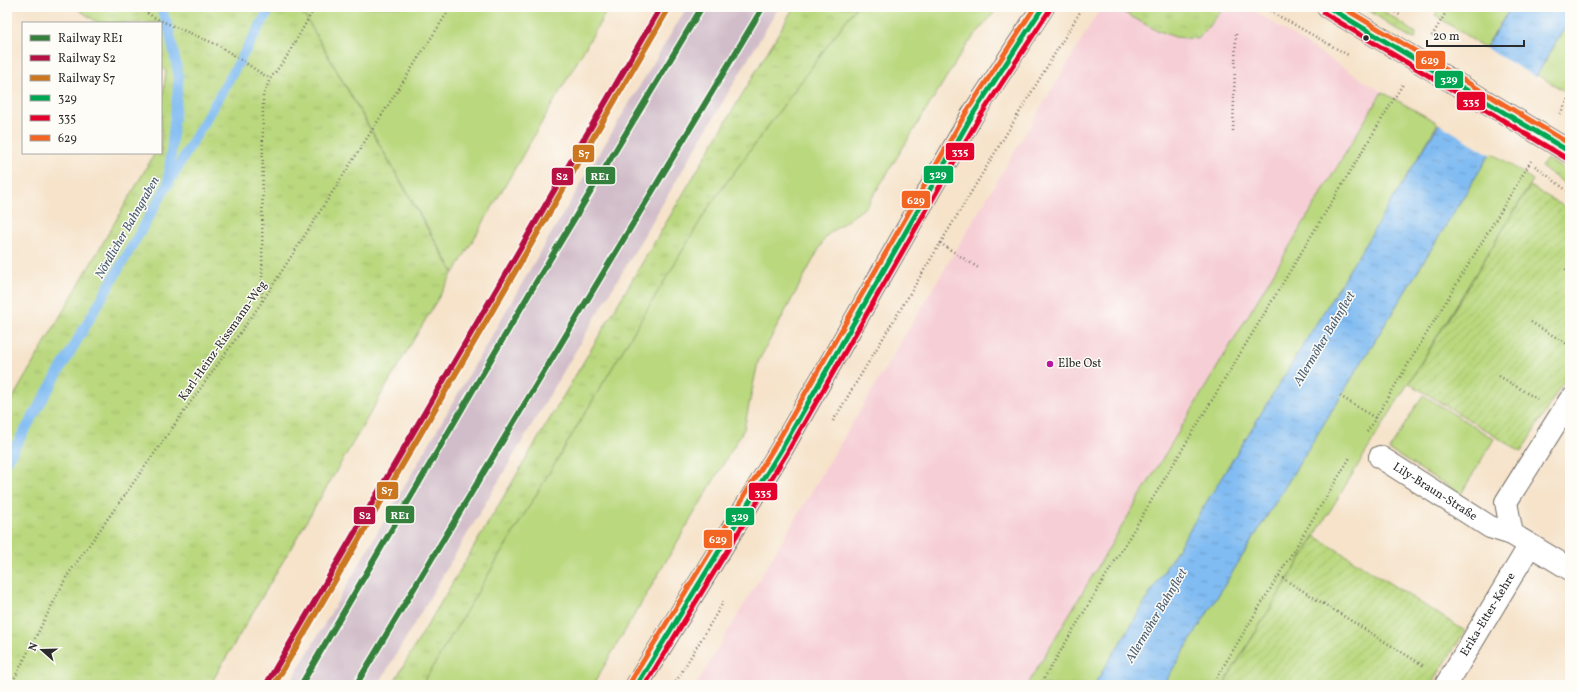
<svg xmlns="http://www.w3.org/2000/svg" width="1577" height="692" viewBox="0 0 1577 692" font-family="Vollkorn,serif">
  <style>
    .built { fill: #f6cfd6 }
    .railway { fill: #d1bdc9 }
    .grass { fill: url(#grass-tufts); stroke: #728254 }
    .park { fill: #bad87e; stroke: #728254 }
    .garden { fill: url(#garden-furrows); stroke: #728254 }
    .water { fill: url(#water-ripples); stroke: #56738e }
    .pier { fill: #f6e3ca }
    .lines { fill: none; stroke-linecap: round; stroke-linejoin: round }
    .stream { stroke: #80bbf2; stroke-width: 10 }
    .minor-casing { stroke: #726b63; stroke-width: 24 }
    .path { stroke: #726b63; stroke-width: 2.5; stroke-dasharray: 1 3; stroke-linecap: butt }
    .minor { stroke: #fff; stroke-width: 22 }
    .bus-1-casing { stroke: #fdfcf7; stroke-width: 8 }
    .bus-2-casing { stroke: #fdfcf7; stroke-width: 8 }
    .bus-3-casing { stroke: #fdfcf7; stroke-width: 8 }
    .bus-1 { stroke: #00a651; stroke-width: 5 }
    .bus-2 { stroke: #e4002b; stroke-width: 5 }
    .bus-3 { stroke: #f26522; stroke-width: 5 }
    .rail-1-casing { stroke: #fdfcf7; stroke-width: 9 }
    .rail-2-casing { stroke: #fdfcf7; stroke-width: 9 }
    .rail-3-casing { stroke: #fdfcf7; stroke-width: 9 }
    .rail-1 { stroke: #36803d; stroke-width: 6 }
    .rail-2 { stroke: #b51143; stroke-width: 6 }
    .rail-3 { stroke: #cc7720; stroke-width: 6 }
    .bus-dot { fill: #2b2b2b; stroke: #fdfcf7; stroke-width: 1.5 }
    .poi-dot { fill: #b5179e; stroke: #fdfcf7; stroke-width: 1.5 }
    .labels { text-anchor: middle; dominant-baseline: central; stroke-width: 3; stroke-linejoin: round; paint-order: stroke }
    .street-label { font-size: 12px; fill: #2b2b2b; stroke: #fdfcf7 }
    .poi-label { font-size: 12px; fill: #2b2b2b; stroke: #fdfcf7; text-anchor: start }
    .water-label { font-size: 13px; font-style: italic; fill: #495d71; stroke: #fdfcf7 }
    .line-badge { stroke: #fdfcf7; stroke-width: 1.5 }
    .badge-label { font-size: 11px; text-anchor: middle; font-weight: bold; fill: #fff }
  </style>
  <defs>
    <pattern id="grass-tufts" width="24" height="20" patternUnits="userSpaceOnUse"><rect width="24" height="20" fill="#bad87e"/><path d="M3 7l-1-3M5 7V3M7 7l1-3M15 17l-1-3M17 17v-4M19 17l1-3" fill="none" stroke="#a0ba6d"/></pattern>
    <pattern id="garden-furrows" width="10" height="10" patternUnits="userSpaceOnUse"><rect width="10" height="10" fill="#bad87e"/><path d="M-1 1l2-2M0 10L10 0M9 11l2-2" fill="none" stroke="#a0ba6d"/></pattern>
    <pattern id="water-ripples" width="26" height="14" patternUnits="userSpaceOnUse"><rect width="26" height="14" fill="#80bbf2"/><path d="M2 4q2-2 4 0t4 0M15 11q2-2 4 0t4 0" fill="none" stroke="#6998c4"/></pattern>
  </defs>
  <rect width="100%" height="100%" fill="#fdfcf7"/>
  <filter id="ink" filterUnits="userSpaceOnUse"><feTurbulence type="fractalNoise" baseFrequency=".025" numOctaves="2"/><feDisplacementMap in="SourceGraphic" scale="8" xChannelSelector="R" yChannelSelector="G"/><feConvolveMatrix kernelMatrix="1 2 1 2 8 2 1 2 1" color-interpolation-filters="sRGB"/></filter>
  <filter id="wash" filterUnits="userSpaceOnUse"><feTurbulence type="fractalNoise" baseFrequency=".012" numOctaves="4" result="noise"/><feDisplacementMap in="SourceGraphic" scale="16" xChannelSelector="R" yChannelSelector="G"/><feGaussianBlur stdDeviation="0.9" result="paint"/><feColorMatrix in="noise" values="0 0 0 0 0 0 0 0 0 0 0 0 0 0 0 0 0 1.4 0 .05"/><feComposite in="paint" operator="in"/></filter>
  <g filter="url(#wash)">
    <rect width="100%" height="100%" fill="#f6e3ca"/>
    <path class="built" d="M1101,7h147l134,85 -355,593h-331z"/>
    <path class="railway" d="M687,7h92l-401,678h-89l250,-431z"/>
    <g class="grass">
      <path d="M75,7h225l153,266 -243,412h-203v-277l148,-255h6v-43l5,-39 -5,-4v-44h-63z"/>
      <path d="M794,7h62l-146,198 -288,480h-30z"/>
      <path d="M1114,7h111l-27,32 -23,-2 -21,-8z"/>
      <path d="M1364,7h14l38,26 -1,6 -7,-2z"/>
      <path d="M1547,159l23,14v14l-29,-20z"/>
    </g>
    <g class="park">
      <path d="M300,7h309l-155,266z"/>
      <path d="M856,7h143l-34,40 -98,159 -41,30 -68,126 -14,67 -151,256h-171l288,-480z"/>
      <path d="M1440,7h71l-26,41 -50,-33z"/>
      <path d="M1570,19v75l-33,-19z"/>
      <path d="M1382,92l56,31 -32,56 -312,506h-67z"/>
      <path d="M1491,152l42,28 -310,505h-60z"/>
      <path d="M1423,395l71,44 -33,55 -72,-44z"/>
    </g>
    <g class="garden">
      <path d="M1530,186l40,24v161l-49,81 -112,-69z"/>
      <path d="M1315,536l150,95 -34,54h-208z"/>
    </g>
    <path class="water" d="M1511,7h59v12l-79,133 -328,533h-69z"/>
    <path class="pier" d="M1484,47l53,31 -46,77 -55,-33 5,-14z"/>
    <g class="lines">
      <g class="stream">
        <path d="M160,7l8,18 11,52 -11,104"/>
        <path d="M7,461l264,-454"/>
      </g>
    </g>
  </g>
  <g filter="url(#ink)">
    <g class="lines">
      <g class="minor-casing">
        <g id="minor">
          <path d="M1328,7l242,145"/>
          <path d="M1570,400l-64,102 6,32 58,35"/>
          <path id="s1" d="M1380,457l110,70 22,7"/>
          <path d="M637,685l144,-235 192,-336 70,-107"/>
          <path id="s2" d="M1446,685l84,-140"/>
        </g>
      </g>
      <g class="path">
        <path d="M137,7l20,12 61,26 52,34"/>
        <path d="M1263,7l85,48"/>
        <path d="M1389,7l12,9"/>
        <path d="M1432,36l17,-29"/>
        <path d="M1560,114l10,-18"/>
        <path d="M1233,131l3,-98"/>
        <path d="M1535,166l35,27"/>
        <path d="M940,243l40,26"/>
        <path d="M1565,269l5,3"/>
        <path d="M262,301l1,-205 7,-17 16,-21 29,-51"/>
        <path d="M1531,322l39,24"/>
        <path d="M1499,376l38,23"/>
        <path d="M1340,396l35,22"/>
        <path d="M833,421l250,-414"/>
        <path d="M1367,432l164,-271"/>
        <path d="M1279,576l145,90"/>
        <path d="M11,685l56,-109 195,-274 189,-295"/>
        <path d="M674,685l50,-84"/>
        <path d="M1040,685l363,-601"/>
        <path d="M1212,685l139,-229"/>
      </g>
      <use href="#minor" class="minor"/>
      <g class="bus-1-casing">
        <g id="bus-1">
          <path d="M1328,7l242,145"/>
          <path d="M637,685l144,-235 192,-336 70,-107"/>
        </g>
      </g>
      <g class="bus-2-casing">
        <g id="bus-2">
          <path d="M1324,13l242,145"/>
          <path d="M645,685l142,-232 192,-335 70,-107"/>
        </g>
      </g>
      <g class="bus-3-casing">
        <g id="bus-3">
          <path d="M1342,7l228,137"/>
          <path d="M631,681l144,-235 192,-335 68,-104"/>
        </g>
      </g>
      <use href="#bus-1" class="bus-1"/>
      <use href="#bus-2" class="bus-2"/>
      <use href="#bus-3" class="bus-3"/>
      <g class="rail-1-casing">
        <g id="rail-1">
          <path d="M301,685l231,-396 170,-282"/>
          <path d="M356,685l407,-678"/>
        </g>
      </g>
      <g class="rail-2-casing">
        <path id="rail-2" d="M266,685l395,-678"/>
      </g>
      <g class="rail-3-casing">
        <path id="rail-3" d="M274,685l393,-674"/>
      </g>
      <use href="#rail-1" class="rail-1"/>
      <use href="#rail-2" class="rail-2"/>
      <use href="#rail-3" class="rail-3"/>
    </g>
  </g>
  <circle class="bus-dot" cx="1366" cy="38" r="3.5"/>
  <circle class="poi-dot" cx="1050" cy="364" r="4"/>
  <g class="labels">
    <g class="street-label">
      <text transform="translate(223 341) rotate(-55)">Karl-Heinz-Rissmann-Weg</text>
      <text stroke="none"><textPath href="#s1" startOffset="65">Lily-Braun-Straße</textPath></text>
      <text stroke="none"><textPath href="#s2" startOffset="82">Erika-Etter-Kehre</textPath></text>
    </g>
    <g class="poi-label">
      <text x="1058" y="364">Elbe Ost</text>
    </g>
    <g class="water-label">
      <text transform="translate(128 228) rotate(-60)">Nördlicher Bahngraben</text>
      <text transform="translate(1325 339) rotate(-59)">Allermöher Bahnfleet</text>
      <text transform="translate(1157 616) rotate(-59)">Allermöher Bahnfleet</text>
    </g>
  </g>
  <g class="line-badge">
    <rect x="1415" y="50" width="31" height="20" rx="4" fill="#f26522"/>
    <rect x="1434" y="70" width="30" height="19" rx="4" fill="#00a651"/>
    <rect x="1456" y="91" width="30" height="20" rx="4" fill="#e4002b"/>
    <rect x="945" y="142" width="30" height="19" rx="4" fill="#e4002b"/>
    <rect x="572" y="144" width="23" height="19" rx="4" fill="#cc7720"/>
    <rect x="923" y="165" width="31" height="19" rx="4" fill="#00a651"/>
    <rect x="585" y="166" width="31" height="19" rx="4" fill="#36803d"/>
    <rect x="551" y="167" width="23" height="19" rx="4" fill="#b51143"/>
    <rect x="901" y="190" width="30" height="19" rx="4" fill="#f26522"/>
    <rect x="376" y="481" width="23" height="19" rx="4" fill="#cc7720"/>
    <rect x="748" y="482" width="30" height="19" rx="4" fill="#e4002b"/>
    <rect x="385" y="505" width="30" height="19" rx="4" fill="#36803d"/>
    <rect x="353" y="506" width="23" height="19" rx="4" fill="#b51143"/>
    <rect x="725" y="507" width="30" height="19" rx="4" fill="#00a651"/>
    <rect x="703" y="529" width="30" height="20" rx="4" fill="#f26522"/>
  </g>
  <g class="badge-label">
    <text x="1430" y="64">629</text>
    <text x="1449" y="83">329</text>
    <text x="1471" y="105">335</text>
    <text x="960" y="155">335</text>
    <text x="584" y="157">S7</text>
    <text x="938" y="178">329</text>
    <text x="600" y="180">RE1</text>
    <text x="562" y="180">S2</text>
    <text x="916" y="204">629</text>
    <text x="387" y="494">S7</text>
    <text x="763" y="496">335</text>
    <text x="400" y="519">RE1</text>
    <text x="365" y="519">S2</text>
    <text x="740" y="520">329</text>
    <text x="718" y="543">629</text>
  </g>
  <rect width="1577" height="692" fill="none" stroke="#fdfcf7" stroke-width="24"/>
  <rect x="22" y="22" width="140" height="132" fill="#fdfcf7" stroke="#a9a8a5"/>
  <rect x="30" y="35" width="20" height="6" fill="#36803d" stroke="#a9a8a5"/>
  <text x="58" y="42" font-size="12" fill="#2b2b2b">Railway RE1</text>
  <rect x="30" y="55" width="20" height="6" fill="#b51143" stroke="#a9a8a5"/>
  <text x="58" y="62" font-size="12" fill="#2b2b2b">Railway S2</text>
  <rect x="30" y="75" width="20" height="6" fill="#cc7720" stroke="#a9a8a5"/>
  <text x="58" y="82" font-size="12" fill="#2b2b2b">Railway S7</text>
  <rect x="30" y="95" width="20" height="6" fill="#00a651" stroke="#a9a8a5"/>
  <text x="58" y="102" font-size="12" fill="#2b2b2b">329</text>
  <rect x="30" y="115" width="20" height="6" fill="#e4002b" stroke="#a9a8a5"/>
  <text x="58" y="122" font-size="12" fill="#2b2b2b">335</text>
  <rect x="30" y="135" width="20" height="6" fill="#f26522" stroke="#a9a8a5"/>
  <text x="58" y="142" font-size="12" fill="#2b2b2b">629</text>
  <g transform="translate(42 650) rotate(290)" stroke="#fdfcf7" stroke-width="3" paint-order="stroke">
  <path d="M0-3L7 15L0 10L-7 15Z" fill="#2b2b2b"/>
  <text y="-6" font-size="11" font-weight="bold" text-anchor="middle" fill="#2b2b2b">N</text>
  </g>
  <path d="M1427 40v6h97v-6" fill="none" stroke="#2b2b2b" stroke-width="2"/>
  <text x="1433" y="40" font-size="12" fill="#2b2b2b" stroke="#fdfcf7" stroke-width="3" paint-order="stroke">20 m</text>
</svg>
